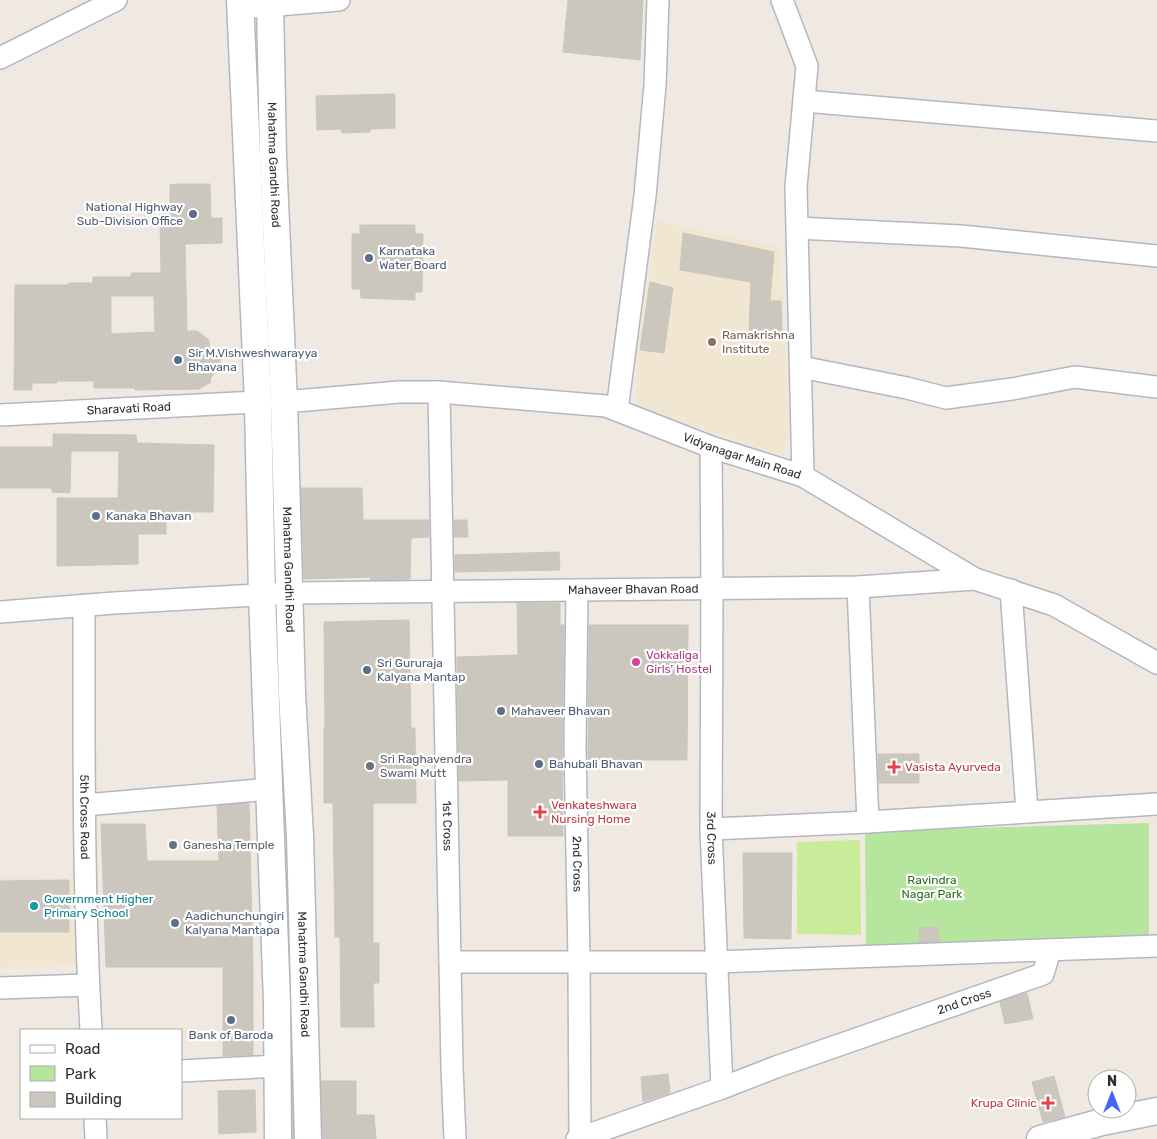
<svg xmlns="http://www.w3.org/2000/svg" width="1157" height="1139" viewBox="0 0 1157 1139" font-family="Rubik,sans-serif">
  <style>
    .education { fill: #f0e6d1 }
    .green { fill: #b6e59e }
    .pitch { fill: #c9ec9a }
    .building { fill: #cbc7bf; stroke: #cbc5ba; fill-rule: evenodd }
    .lines { fill: none; stroke-linecap: round; stroke-linejoin: round }
    .minor-casing { stroke: #b4b7c1; stroke-width: 24 }
    .tertiary-casing { stroke: #b4b7c1; stroke-width: 29 }
    .minor { stroke: #fff; stroke-width: 21 }
    .tertiary { stroke: #fff; stroke-width: 26 }
    .service-dot { fill: #5c6f8a; stroke: #fff; stroke-width: 2 }
    .education-dot { fill: #8d6e63; stroke: #fff; stroke-width: 2 }
    .hotel-dot { fill: #d1479c; stroke: #fff; stroke-width: 2 }
    .worship-dot { fill: #6b7280; stroke: #fff; stroke-width: 2 }
    .health-dot { fill: #e0444e; stroke: #fff; stroke-width: 2 }
    .culture-dot { fill: #0f9aa8; stroke: #fff; stroke-width: 2 }
    .labels { text-anchor: middle; dominant-baseline: central; stroke-width: 4.5; stroke-linejoin: round; paint-order: stroke }
    .street-label { font-size: 12px; fill: #2e2e2e; stroke: #fff }
    .service-label { font-size: 12px; fill: #4e5e75; stroke: #fff; text-anchor: start }
    .education-label { font-size: 12px; fill: #785e54; stroke: #fff; text-anchor: start }
    .hotel-label { font-size: 12px; fill: #b23c85; stroke: #fff; text-anchor: start }
    .worship-label { font-size: 12px; fill: #5b616d; stroke: #fff; text-anchor: start }
    .health-label { font-size: 12px; fill: #be3a42; stroke: #fff; text-anchor: start }
    .park-label { font-size: 12px; fill: #2c6e1b; stroke: #fff }
    .culture-label { font-size: 12px; fill: #0d838f; stroke: #fff; text-anchor: start }
  </style>
  <rect width="100%" height="100%" fill="#efe9e1"/>
  <g class="education">
    <path d="M657,221l124,27 8,190 -7,18 -146,-48 1,-59z"/>
    <path d="M0,878h74l2,87 -76,3z"/>
  </g>
  <g class="green">
    <path d="M1149,823v115l-283,9 -1,-116z"/>
    <path d="M284,877h10l5,262h-11z"/>
  </g>
  <path class="pitch" d="M860,840l1,95 -64,-1v-92z"/>
  <g class="building">
    <path d="M568,0h75l-3,60 -77,-8z"/>
    <path d="M395,94v34l-25,1v3l-28,1v-4l-25,1 -1,-34z"/>
    <path d="M178,184h32l1,34h11v25l-37,1 2,87h10l12,9v7l11,9v9l-10,14 1,3 -12,7 -64,1v-2h-41v-7h-37v2h-25v7h-18l1,-105h53v-2h25v-6h38v-4h30l-1,-54h10v-34zM111,296h43l1,36 -44,2z"/>
    <path d="M360,225h55v9h8l-1,58h-7v8l-54,-2 -1,-9h-8v-55h8z"/>
    <path d="M683,233l91,19 -4,49h11l1,35 -33,-4 2,-50 -71,-12z"/>
    <path d="M650,282l23,6 -9,65 -24,-3z"/>
    <path d="M53,434l83,1 1,8 77,2 -1,67h-47v22h-28v30l-81,2v-68h61l1,-47h-48l-1,42 -18,-1v-4h-52v-41h53z"/>
    <path d="M301,488h61l1,32h66v17l-18,1 -1,41 -40,1v-3l-66,2z"/>
    <path d="M454,520h13l1,17h-14z"/>
    <path d="M559,552l1,18 -105,2v-17z"/>
    <path d="M517,603h43v22h4l-2,135 1,76h-55v-56l-49,1 -2,-124 61,-2z"/>
    <path d="M409,620l2,108h4l1,75h-43v140h6v40h-6l1,44h-33l-1,-90h-5l-2,-134h-9v-75h1l-1,-106z"/>
    <path d="M589,625h99l-1,135h-99z"/>
    <path d="M878,754h41v29h-40z"/>
    <path d="M249,803l4,164v88l-30,1v-89h-117l-5,-143h44l2,37h72l-2,-55z"/>
    <path d="M743,853h49l-1,86 -47,-1z"/>
    <path d="M69,880v52h-69v-51z"/>
    <path d="M938,927l1,14 -19,1 -1,-14z"/>
    <path d="M1027,993l6,26 -28,5 -5,-22z"/>
    <path d="M668,1074l2,19 -27,9 -2,-25z"/>
    <path d="M1054,1076l11,41 -22,5 -11,-40z"/>
    <path d="M321,1081h35v34h18l2,24h-53z"/>
    <path d="M255,1090l1,42 -37,2 -1,-43z"/>
  </g>
  <g class="lines">
    <g class="minor-casing">
      <g id="minor">
        <path d="M782,0l25,66 -11,121 7,289"/>
        <path d="M241,8l98,-8"/>
        <path d="M0,58l116,-58"/>
        <path d="M804,101l353,30"/>
        <path d="M797,228l164,8 196,20"/>
        <path d="M801,367l106,21 39,10 66,-9 63,-12 82,10"/>
        <path id="s1" d="M439,392l13,675 3,72"/>
        <path id="s2" d="M284,402l115,-10h40l167,14 105,41 92,29 172,103 79,26 103,58"/>
        <path d="M617,410l28,-214 10,-111 3,-85"/>
        <path id="s3" d="M0,415l258,-13"/>
        <path id="s4" d="M711,447l1,141 -1,241 11,259"/>
        <path d="M858,587l10,235"/>
        <path id="s5" d="M577,590l-2,156 4,215 1,178"/>
        <path d="M1011,590l16,221"/>
        <path id="s6" d="M84,605c0,142 -1,284 7,425"/>
        <path id="s7" d="M0,612l114,-9 176,-10 568,-6 117,-8"/>
        <path d="M85,805l185,-16"/>
        <path d="M711,829l157,-7 289,-18"/>
        <path d="M450,962h266l441,-16"/>
        <path d="M0,988l88,-3"/>
        <path d="M181,1071l97,-5"/>
        <path d="M95,1118l1,21"/>
        <path id="s8" d="M577,1139l145,-51 54,-21 267,-93 7,-24"/>
      </g>
    </g>
    <g class="tertiary-casing">
      <g id="tertiary">
        <path d="M240,0l18,402 4,193 15,407 1,137"/>
        <path id="s9" d="M270,0l3,157 11,245 8,291 8,143 8,303"/>
        <path d="M1040,1139l62,-17 55,-11"/>
      </g>
    </g>
    <use href="#minor" class="minor"/>
    <use href="#tertiary" class="tertiary"/>
  </g>
  <g class="service-dot">
    <circle cx="193" cy="214" r="5"/>
    <circle cx="369" cy="258" r="5"/>
    <circle cx="178" cy="360" r="5"/>
    <circle cx="96" cy="516" r="5"/>
    <circle cx="367" cy="670" r="5"/>
    <circle cx="501" cy="711" r="5"/>
    <circle cx="539" cy="764" r="5"/>
    <circle cx="175" cy="923" r="5"/>
    <circle cx="231" cy="1020" r="5"/>
  </g>
  <circle class="education-dot" cx="712" cy="342" r="5"/>
  <circle class="hotel-dot" cx="636" cy="662" r="5"/>
  <g class="worship-dot">
    <circle cx="370" cy="766" r="5"/>
    <circle cx="173" cy="845" r="5"/>
  </g>
  <g class="health-dot">
    <path d="M891.5 759.5h5v5h5v5h-5v5h-5v-5h-5v-5h5z"/>
    <path d="M537.5 804.5h5v5h5v5h-5v5h-5v-5h-5v-5h5z"/>
    <path d="M1045.5 1095.5h5v5h5v5h-5v5h-5v-5h-5v-5h5z"/>
  </g>
  <circle class="culture-dot" cx="34" cy="906" r="5"/>
  <g class="labels">
    <g class="street-label">
      <text stroke="none"><textPath href="#s9" startOffset="165">Mahatma Gandhi Road</textPath></text>
      <text stroke="none"><textPath href="#s3" startOffset="129">Sharavati Road</textPath></text>
      <text stroke="none"><textPath href="#s2" startOffset="468">Vidyanagar Main Road</textPath></text>
      <text stroke="none"><textPath href="#s9" startOffset="570">Mahatma Gandhi Road</textPath></text>
      <text stroke="none"><textPath href="#s7" startOffset="634">Mahaveer Bhavan Road</textPath></text>
      <text stroke="none"><textPath href="#s6" startOffset="212">5th Cross Road</textPath></text>
      <text stroke="none"><textPath href="#s1" startOffset="434">1st Cross</textPath></text>
      <text stroke="none"><textPath href="#s4" startOffset="391">3rd Cross</textPath></text>
      <text stroke="none"><textPath href="#s5" startOffset="274">2nd Cross</textPath></text>
      <text stroke="none"><textPath href="#s9" startOffset="975">Mahatma Gandhi Road</textPath></text>
      <text stroke="none"><textPath href="#s8" startOffset="411">2nd Cross</textPath></text>
    </g>
    <g class="service-label">
      <text x="183" y="207" text-anchor="end">National Highway<tspan x="183" dy="14">Sub-Division Office</tspan></text>
      <text x="379" y="251">Karnataka<tspan x="379" dy="14">Water Board</tspan></text>
      <text x="188" y="353">Sir M.Vishweshwarayya<tspan x="188" dy="14">Bhavana</tspan></text>
      <text x="106" y="516">Kanaka Bhavan</text>
      <text x="377" y="663">Sri Gururaja<tspan x="377" dy="14">Kalyana Mantap</tspan></text>
      <text x="511" y="711">Mahaveer Bhavan</text>
      <text x="549" y="764">Bahubali Bhavan</text>
      <text x="185" y="916">Aadichunchungiri<tspan x="185" dy="14">Kalyana Mantapa</tspan></text>
      <text x="231" y="1035" text-anchor="middle">Bank of Baroda</text>
    </g>
    <g class="education-label">
      <text x="722" y="335">Ramakrishna<tspan x="722" dy="14">Institute</tspan></text>
    </g>
    <g class="hotel-label">
      <text x="646" y="655">Vokkaliga<tspan x="646" dy="14">Girls' Hostel</tspan></text>
    </g>
    <g class="worship-label">
      <text x="380" y="759">Sri Raghavendra<tspan x="380" dy="14">Swami Mutt</tspan></text>
      <text x="183" y="845">Ganesha Temple</text>
    </g>
    <g class="health-label">
      <text x="905" y="767">Vasista Ayurveda</text>
      <text x="551" y="805">Venkateshwara<tspan x="551" dy="14">Nursing Home</tspan></text>
      <text x="1037" y="1103" text-anchor="end">Krupa Clinic</text>
    </g>
    <g class="park-label">
      <text x="932" y="880">Ravindra<tspan x="932" dy="14">Nagar Park</tspan></text>
    </g>
    <g class="culture-label">
      <text x="44" y="899">Government Higher<tspan x="44" dy="14">Primary School</tspan></text>
    </g>
  </g>
  <rect x="20" y="1029" width="162" height="90" fill="#ffffff" stroke="#ababab"/>
  <rect x="30" y="1045" width="25" height="8" fill="#ffffff" stroke="#ababab"/>
  <text x="65" y="1054" font-size="15" fill="#2e2e2e">Road</text>
  <rect x="30" y="1066" width="25" height="15" fill="#b6e59e" stroke="#ababab"/>
  <text x="65" y="1079" font-size="15" fill="#2e2e2e">Park</text>
  <rect x="30" y="1092" width="25" height="15" fill="#cbc7bf" stroke="#ababab"/>
  <text x="65" y="1104" font-size="15" fill="#2e2e2e">Building</text>
  <g transform="translate(1112 1094)"><circle r="24" fill="#ffffff" stroke="#ababab"/>
  <path d="M0-4L9 19L0 12L-9 19Z" fill="#4264fb"/>
  <text y="-8" font-size="14" font-weight="bold" text-anchor="middle" fill="#2e2e2e">N</text>
  </g>
</svg>
